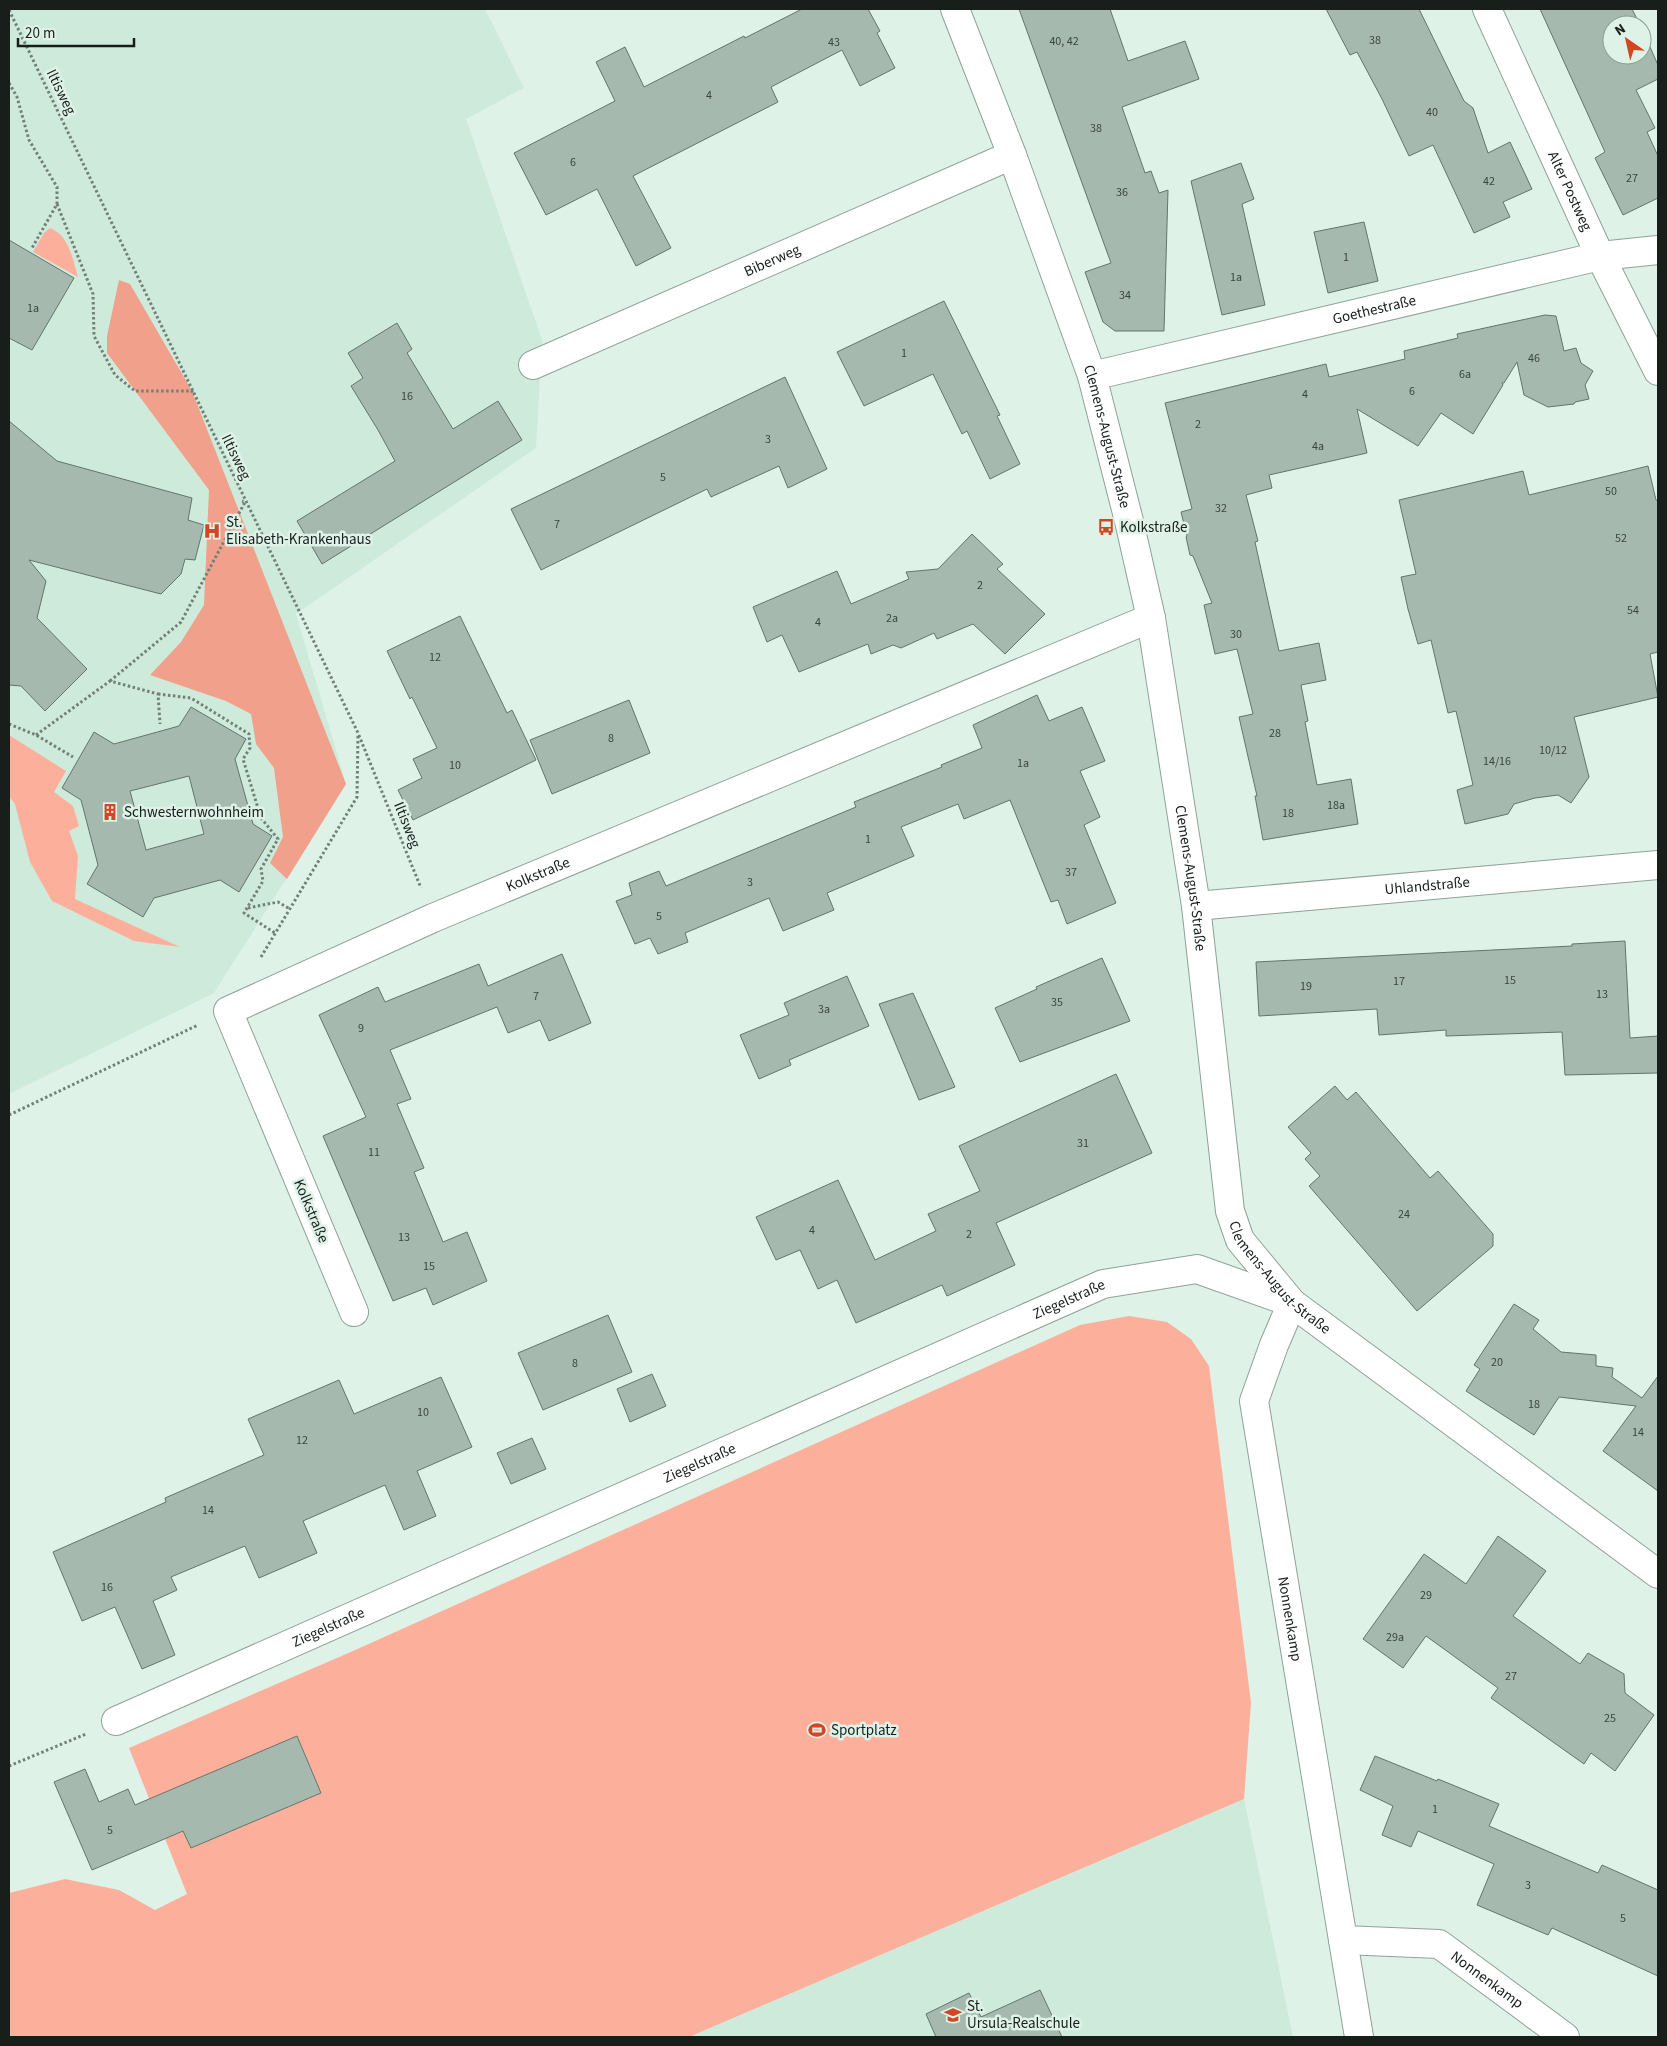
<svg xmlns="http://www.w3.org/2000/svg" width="1667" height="2046" viewBox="0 0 1667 2046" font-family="'Source Sans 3',sans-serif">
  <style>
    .built { fill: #ceeadb }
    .green { fill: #fcb09c }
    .forest { fill: #f0a08b }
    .building { fill: #a6b9af; stroke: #63756c; fill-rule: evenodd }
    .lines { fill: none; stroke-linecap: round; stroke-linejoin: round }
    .minor-casing { stroke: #8fa298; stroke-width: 30 }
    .path { stroke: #738079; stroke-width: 3; stroke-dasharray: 2.5 2.5; stroke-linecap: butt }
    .minor { stroke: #fff; stroke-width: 28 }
    .labels { text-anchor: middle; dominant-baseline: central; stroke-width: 5; stroke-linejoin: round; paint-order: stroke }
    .number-label { font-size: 12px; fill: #3c4640 }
    .street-label { font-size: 15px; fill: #181f1b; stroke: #def2e8 }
    .poi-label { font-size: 15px; fill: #181f1b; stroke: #def2e8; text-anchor: start }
  </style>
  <rect width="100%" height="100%" fill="#def2e8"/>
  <g class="built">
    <path d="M9,9h476l39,79 -58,31 76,221 -6,108 -240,166 50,170 -132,209 -205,101z"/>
    <path d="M1244,1799l49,238h-604z"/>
  </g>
  <g class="green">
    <path d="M50,228c19,7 23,32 28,49l-45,-25 11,-19z"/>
    <path d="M9,735l57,36 -12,21 19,14 6,20 -10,5 9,25 -3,43 105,48 -46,-6 -82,-40 -22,-39 -15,-58 -6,-8z"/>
    <path d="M1129,1316l38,6 24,17 18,27 42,337 -7,96 -555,238h-680v-144l56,-14 54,11 36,20 32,-16 -58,-146 224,-97 727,-326z"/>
  </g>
  <path class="forest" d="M119,280l11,4 62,107 154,393 -59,95 -17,-16 13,-26 -9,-69 -18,-24 -5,-30 -25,-13 -76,-26 31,-33 23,-37 5,-115 -102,-137v-17z"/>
  <g class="building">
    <path d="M802,9h66l12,22 -3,2 18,35 -35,18 -18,-36 -71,37 7,15 -145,74 38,72 -35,18 -39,-77 -51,26 -32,-62 101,-52 -19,-39 29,-15 19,40 100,-51 1,2z"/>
    <path d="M1019,9h91l18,52 57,-20 14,38 -77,28 23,66 6,-2 8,22 9,-3 -4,141h-49l-12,-9 -18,-50 26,-9z"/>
    <path d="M1326,9h93l45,92 9,7 15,45 22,-11 22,47 -29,13 7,15 -36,16 -41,-88 -24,11 -27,-57 -25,-47 -7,3z"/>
    <path d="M1540,9h92l8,16h-28v30h30v-26l16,36v14l-22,11 19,38 -8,4 11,24v42l-35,17 -28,-57 10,-6z"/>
    <path d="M1241,163l13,36 -12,5 23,101 -43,10 -31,-134z"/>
    <path d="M1364,222l14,59 -50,12 -14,-61z"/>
    <path d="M9,240l65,38 -42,72 -23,-12z"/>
    <path d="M944,301l56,114 -3,1 23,48 -30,15 -23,-48 -5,3 -29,-60 -69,32 -27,-54z"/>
    <path d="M1545,315l11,1 8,35 12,-3 5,15 12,8 -8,14 4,14 -14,3 -1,2 -26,3 -24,-12 -7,-33 -13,21h-2l1,2 -30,49 -32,-21 -23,33 -61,-37 10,44 -98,22 3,13 -26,7 12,46 -3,1 24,109 40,-8 7,37 -25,5 7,36 -3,1 12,63 34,-6 7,45 -95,16 -8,-44h2l-18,-79 14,-3 -16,-65 -22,5 -11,-49 8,-2 -19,-47 -3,-1 -4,-18 1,-1 -6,-24 11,-3 -27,-106 161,-39 3,13 76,-18 -1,-8 54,-13 -1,-4z"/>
    <path d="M397,323l15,26 -5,4 46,76 45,-28 24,39 -200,124 -25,-43 98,-60 -17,-31 -27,-44 12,-8 -15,-25z"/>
    <path d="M785,377l42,92 -39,19 -9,-22 -68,31 -4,-8 -166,81 -30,-61z"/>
    <path d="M9,421l48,40 135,37 -4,22 16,5 -9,35 -10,-1 -4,15 -20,20 -132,-34 17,21 -9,37 50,51 -42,42 -24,-25 -12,-1z"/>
    <path d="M1648,466l8,34 2,1v151l-8,2 8,43 -84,20 15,60 -18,26 -13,-8 -23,3 -21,6 -6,10 -43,10 -8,-34 16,-5 -17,-74 -8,2 -17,-73 -13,4 -10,-35 -7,-32 15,-3 -17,-74 124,-29 6,24z"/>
    <path d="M972,534l31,30 -6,5 48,45 -40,40 -32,-30 -36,15 -3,-6 -33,15 -8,-3 -22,9 -3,-10 -69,28 -17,-37 -15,7 -14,-35 84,-36 14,33 58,-25 -3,-7 32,-3z"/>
    <path d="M460,616l47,97 5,-3 24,50 -123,60 -15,-30 24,-12 -9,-19 24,-11 -25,-51 -2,2 -23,-48z"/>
    <path d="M1037,695l12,26 33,-14 23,54 -25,10 20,46 -16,8 32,78 -49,21 -9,-24 -7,2 -41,-102 -46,19 -6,-15 -57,23 13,29 -87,37 7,17 -51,21 -14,-33 -84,35 3,9 -30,12 -8,-16 -15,6 -19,-43 16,-6 -3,-12 30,-12 7,15 190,-79 -2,-5 88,-35 -1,-2 41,-17 -9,-23z"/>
    <path d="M629,700l21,53 -98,41 -22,-54z"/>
    <path d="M191,707l55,32 -11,20 18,65 19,12 -33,56 -19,-12 -66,18 -11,19 -56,-33 11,-19 -17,-65 -19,-12 32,-56 20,12 65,-18zM189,776l15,58 -58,16 -16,-59z"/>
    <path d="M1625,941l5,97 28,-2v37l-93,2 -3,-43 -116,4v-6l-67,5 -2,-26 -118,7 -3,-54 316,-16v-2z"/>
    <path d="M562,954l29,69 -42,18 -9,-21 -32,13 -11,-26 -107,43 21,49 -14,5 27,64 -10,4 29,70 24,-10 20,49 -54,24 -7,-17 -33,13 -70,-165 43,-19 -47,-102 59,-28 7,15 94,-38 9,22z"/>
    <path d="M1102,958l28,63 -110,41 -25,-54 42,-19 -1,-2z"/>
    <path d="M847,976l22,50 -80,34 2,5 -32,14 -19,-44 49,-20 -5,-12z"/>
    <path d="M913,993l42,94 -36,13 -40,-96z"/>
    <path d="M1116,1074l36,79 -156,70 19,42 -68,31 -5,-11 -86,38 -19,-43 -19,9 -18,-39 -24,10 -20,-43 82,-37 37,80 61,-29 -8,-17 52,-23 -21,-45z"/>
    <path d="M1335,1086l12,14 9,-8 74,86 8,-7 55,63v12l-76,65 -108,-125 11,-10 -15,-17 6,-6 -23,-26z"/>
    <path d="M1514,1304l25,16 -6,9 28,23 35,3v11l17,2 -1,9 30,21 16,-22v115l-55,-40 33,-45 -77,-9 -25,38 -68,-44 14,-22 -6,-4z"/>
    <path d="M608,1315l24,57 -89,38 -25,-57z"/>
    <path d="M652,1374l14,32 -36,16 -13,-33z"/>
    <path d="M441,1377l31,70 -55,24 19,45 -32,14 -19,-45 -82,36 14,32 -58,25 -14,-32 -74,31 6,13 -24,11 22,54 -33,14 -27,-62 -33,14 -29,-69 113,-50 -1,-4 99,-43 -16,-36 91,-39 15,34z"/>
    <path d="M532,1438l14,31 -35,15 -14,-31z"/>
    <path d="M1498,1536l48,35 -33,45 67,48 8,-11 36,21 1,19 29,22 -39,56 -24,-18 -7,11 -93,-66 7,-10 -72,-52 -23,32 -40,-29 61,-85 42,30z"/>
    <path d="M297,1736l24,57 -130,55 -8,-17 -91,39 -38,-88 31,-13 14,33 29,-13 7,16z"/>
    <path d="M1375,1756l62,25 1,-2 61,25 -10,22 109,47 4,-8 56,25v86l-106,-48 -4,7 -71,-30 17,-41 -76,-33 -7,16 -29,-12 11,-29 -33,-16z"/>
    <path d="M1040,1990l22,47h-126l-10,-23 43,-21 12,24z"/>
  </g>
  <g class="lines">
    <g class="minor-casing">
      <g id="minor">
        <path id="s1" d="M955,9l57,146 80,221 37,145 22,97 45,288 34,305 10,29 52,63 366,271"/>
        <path id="s2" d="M1487,9l113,247 58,115"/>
        <path id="s3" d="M533,365l479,-210"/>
        <path id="s4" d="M1092,376l508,-120 58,-6"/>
        <path id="s5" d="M1196,906l462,-41"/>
        <path id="s6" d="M1292,1303l-18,42 -20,56 105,636"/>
        <path id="s7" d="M354,1312l-126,-301 205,-93 718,-300"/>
        <path id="s8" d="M116,1721l987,-437 94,-15 93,33"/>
        <path id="s9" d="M1343,1940l96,4 126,93"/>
      </g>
    </g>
    <g class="path">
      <path d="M9,10l349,723 63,155"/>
      <path d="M9,83l8,14 12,43 28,47v17l-25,44"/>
      <path d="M57,204l36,90 1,42 21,39 20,16h57v2"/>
      <path d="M110,681l71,-59 64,-120 -3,-1"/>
      <path d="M158,694l33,4 58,36 1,14 -7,11 18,59 17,21 -17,30 2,12 -19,32 31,20"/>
      <path d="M9,724l27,11 37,22"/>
      <path d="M36,735l74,-54 48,13 2,30"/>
      <path d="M248,908l30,-6 12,7"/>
      <path d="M261,957l96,-160 1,-62"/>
      <path d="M9,1115l189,-90"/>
      <path d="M9,1766l77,-32"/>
    </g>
    <use href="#minor" class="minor"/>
  </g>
  <defs>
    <g id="bus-bare" transform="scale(1.35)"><path d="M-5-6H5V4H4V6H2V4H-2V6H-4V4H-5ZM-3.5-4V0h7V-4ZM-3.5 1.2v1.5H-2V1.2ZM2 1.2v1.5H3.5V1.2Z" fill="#d14724" stroke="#def2e8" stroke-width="2.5" paint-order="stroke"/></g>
    <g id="hospital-bare" transform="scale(1.35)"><path d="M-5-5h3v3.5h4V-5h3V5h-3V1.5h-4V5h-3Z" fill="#d14724" stroke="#def2e8" stroke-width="2.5" paint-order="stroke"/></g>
    <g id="building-bare" transform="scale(1.35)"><path d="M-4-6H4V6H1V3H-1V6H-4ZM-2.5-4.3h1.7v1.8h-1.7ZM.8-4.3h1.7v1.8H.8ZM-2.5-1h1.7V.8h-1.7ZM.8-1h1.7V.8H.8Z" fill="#d14724" stroke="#def2e8" stroke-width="2.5" paint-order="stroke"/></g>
    <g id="stadium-bare" transform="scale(1.35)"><path d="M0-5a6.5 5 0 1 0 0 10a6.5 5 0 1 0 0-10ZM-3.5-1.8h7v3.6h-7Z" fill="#d14724" stroke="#def2e8" stroke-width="2.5" paint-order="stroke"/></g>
    <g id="school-bare" transform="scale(1.35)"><path d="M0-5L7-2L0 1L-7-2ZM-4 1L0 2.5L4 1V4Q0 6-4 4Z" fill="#d14724" stroke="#def2e8" stroke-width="2.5" paint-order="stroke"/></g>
  </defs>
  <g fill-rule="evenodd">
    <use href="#bus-bare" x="1106" y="527"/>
    <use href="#hospital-bare" x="212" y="531"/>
    <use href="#building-bare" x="110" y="812"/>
    <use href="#stadium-bare" x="817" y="1730"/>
    <use href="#school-bare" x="953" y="2015"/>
  </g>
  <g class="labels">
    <g class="number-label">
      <text x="1375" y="40">38</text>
      <text x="1064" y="41">40, 42</text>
      <text x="834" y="42">43</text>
      <text x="709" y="95">4</text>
      <text x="1432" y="112">40</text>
      <text x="1096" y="128">38</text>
      <text x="573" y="162">6</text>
      <text x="1632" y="178">27</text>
      <text x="1489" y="181">42</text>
      <text x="1122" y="192">36</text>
      <text x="1346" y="257">1</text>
      <text x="1236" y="277">1a</text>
      <text x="1125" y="295">34</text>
      <text x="33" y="308">1a</text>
      <text x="904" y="353">1</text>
      <text x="1534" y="358">46</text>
      <text x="1465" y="374">6a</text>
      <text x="1412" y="391">6</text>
      <text x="1305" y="394">4</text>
      <text x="407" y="396">16</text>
      <text x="1198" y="424">2</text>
      <text x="768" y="439">3</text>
      <text x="1318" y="446">4a</text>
      <text x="663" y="477">5</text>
      <text x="1611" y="491">50</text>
      <text x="1221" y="508">32</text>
      <text x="557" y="524">7</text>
      <text x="1621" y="538">52</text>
      <text x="980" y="585">2</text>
      <text x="1633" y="610">54</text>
      <text x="892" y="618">2a</text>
      <text x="818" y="622">4</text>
      <text x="1236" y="634">30</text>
      <text x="435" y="657">12</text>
      <text x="1275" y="733">28</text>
      <text x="611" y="738">8</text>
      <text x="1553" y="750">10/12</text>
      <text x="1497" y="761">14/16</text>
      <text x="1023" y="763">1a</text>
      <text x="455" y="765">10</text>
      <text x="1336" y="805">18a</text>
      <text x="1288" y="813">18</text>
      <text x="868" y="839">1</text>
      <text x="1071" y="872">37</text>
      <text x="750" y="882">3</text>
      <text x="659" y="916">5</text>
      <text x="1510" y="980">15</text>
      <text x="1399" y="981">17</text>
      <text x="1306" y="986">19</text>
      <text x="1602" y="994">13</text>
      <text x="536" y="996">7</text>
      <text x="1057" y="1002">35</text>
      <text x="824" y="1009">3a</text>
      <text x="361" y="1028">9</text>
      <text x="1083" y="1143">31</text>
      <text x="374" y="1152">11</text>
      <text x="1404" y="1214">24</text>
      <text x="812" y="1230">4</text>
      <text x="969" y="1234">2</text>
      <text x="404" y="1237">13</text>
      <text x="429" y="1266">15</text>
      <text x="1497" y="1362">20</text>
      <text x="575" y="1363">8</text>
      <text x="1534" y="1404">18</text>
      <text x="423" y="1412">10</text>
      <text x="1638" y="1432">14</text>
      <text x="302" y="1440">12</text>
      <text x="208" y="1510">14</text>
      <text x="107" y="1587">16</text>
      <text x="1426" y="1595">29</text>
      <text x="1395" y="1637">29a</text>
      <text x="1511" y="1676">27</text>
      <text x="1610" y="1718">25</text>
      <text x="1435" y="1809">1</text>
      <text x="110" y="1830">5</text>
      <text x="1528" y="1885">3</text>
      <text x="1623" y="1918">5</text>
    </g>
    <g class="street-label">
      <text transform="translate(61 92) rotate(64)">Iltisweg</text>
      <text stroke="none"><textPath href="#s2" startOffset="200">Alter Postweg</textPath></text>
      <text stroke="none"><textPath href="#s3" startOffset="261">Biberweg</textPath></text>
      <text stroke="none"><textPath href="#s4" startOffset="290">Goethestraße</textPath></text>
      <text stroke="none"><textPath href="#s1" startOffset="454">Clemens-August-Straße</textPath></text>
      <text transform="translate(236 457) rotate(64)">Iltisweg</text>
      <text transform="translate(407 825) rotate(68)">Iltisweg</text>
      <text stroke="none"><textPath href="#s7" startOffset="665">Kolkstraße</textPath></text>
      <text stroke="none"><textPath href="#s1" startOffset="904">Clemens-August-Straße</textPath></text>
      <text stroke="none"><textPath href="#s5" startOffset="232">Uhlandstraße</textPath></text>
      <text transform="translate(311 1211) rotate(67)">Kolkstraße</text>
      <text stroke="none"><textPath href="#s1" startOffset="1324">Clemens-August-Straße</textPath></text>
      <text stroke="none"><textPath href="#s8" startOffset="1042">Ziegelstraße</textPath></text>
      <text stroke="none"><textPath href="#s8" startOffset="638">Ziegelstraße</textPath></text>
      <text stroke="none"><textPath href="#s6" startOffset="326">Nonnenkamp</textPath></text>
      <text stroke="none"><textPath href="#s8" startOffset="232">Ziegelstraße</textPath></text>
      <text stroke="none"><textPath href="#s9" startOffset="156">Nonnenkamp</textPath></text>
    </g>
    <g class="poi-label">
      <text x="226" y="522">St.<tspan x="226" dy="17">Elisabeth-Krankenhaus</tspan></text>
      <text x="1120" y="527">Kolkstraße</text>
      <text x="124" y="812">Schwesternwohnheim</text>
      <text x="831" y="1730">Sportplatz</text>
      <text x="967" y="2006">St.<tspan x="967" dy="17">Ursula-Realschule</tspan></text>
    </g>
  </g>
  <rect width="1667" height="2046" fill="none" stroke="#181f1b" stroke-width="20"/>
  <g transform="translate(1627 40) rotate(326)"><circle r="24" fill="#def2e8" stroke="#8f9e96"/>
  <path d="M0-4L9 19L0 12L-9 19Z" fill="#d14724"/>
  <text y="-8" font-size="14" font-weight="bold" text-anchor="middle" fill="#181f1b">N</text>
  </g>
  <path d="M18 38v8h116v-8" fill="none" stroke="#181f1b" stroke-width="2.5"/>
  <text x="25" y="38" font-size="15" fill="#181f1b" stroke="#def2e8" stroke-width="4" paint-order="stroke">20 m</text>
</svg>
